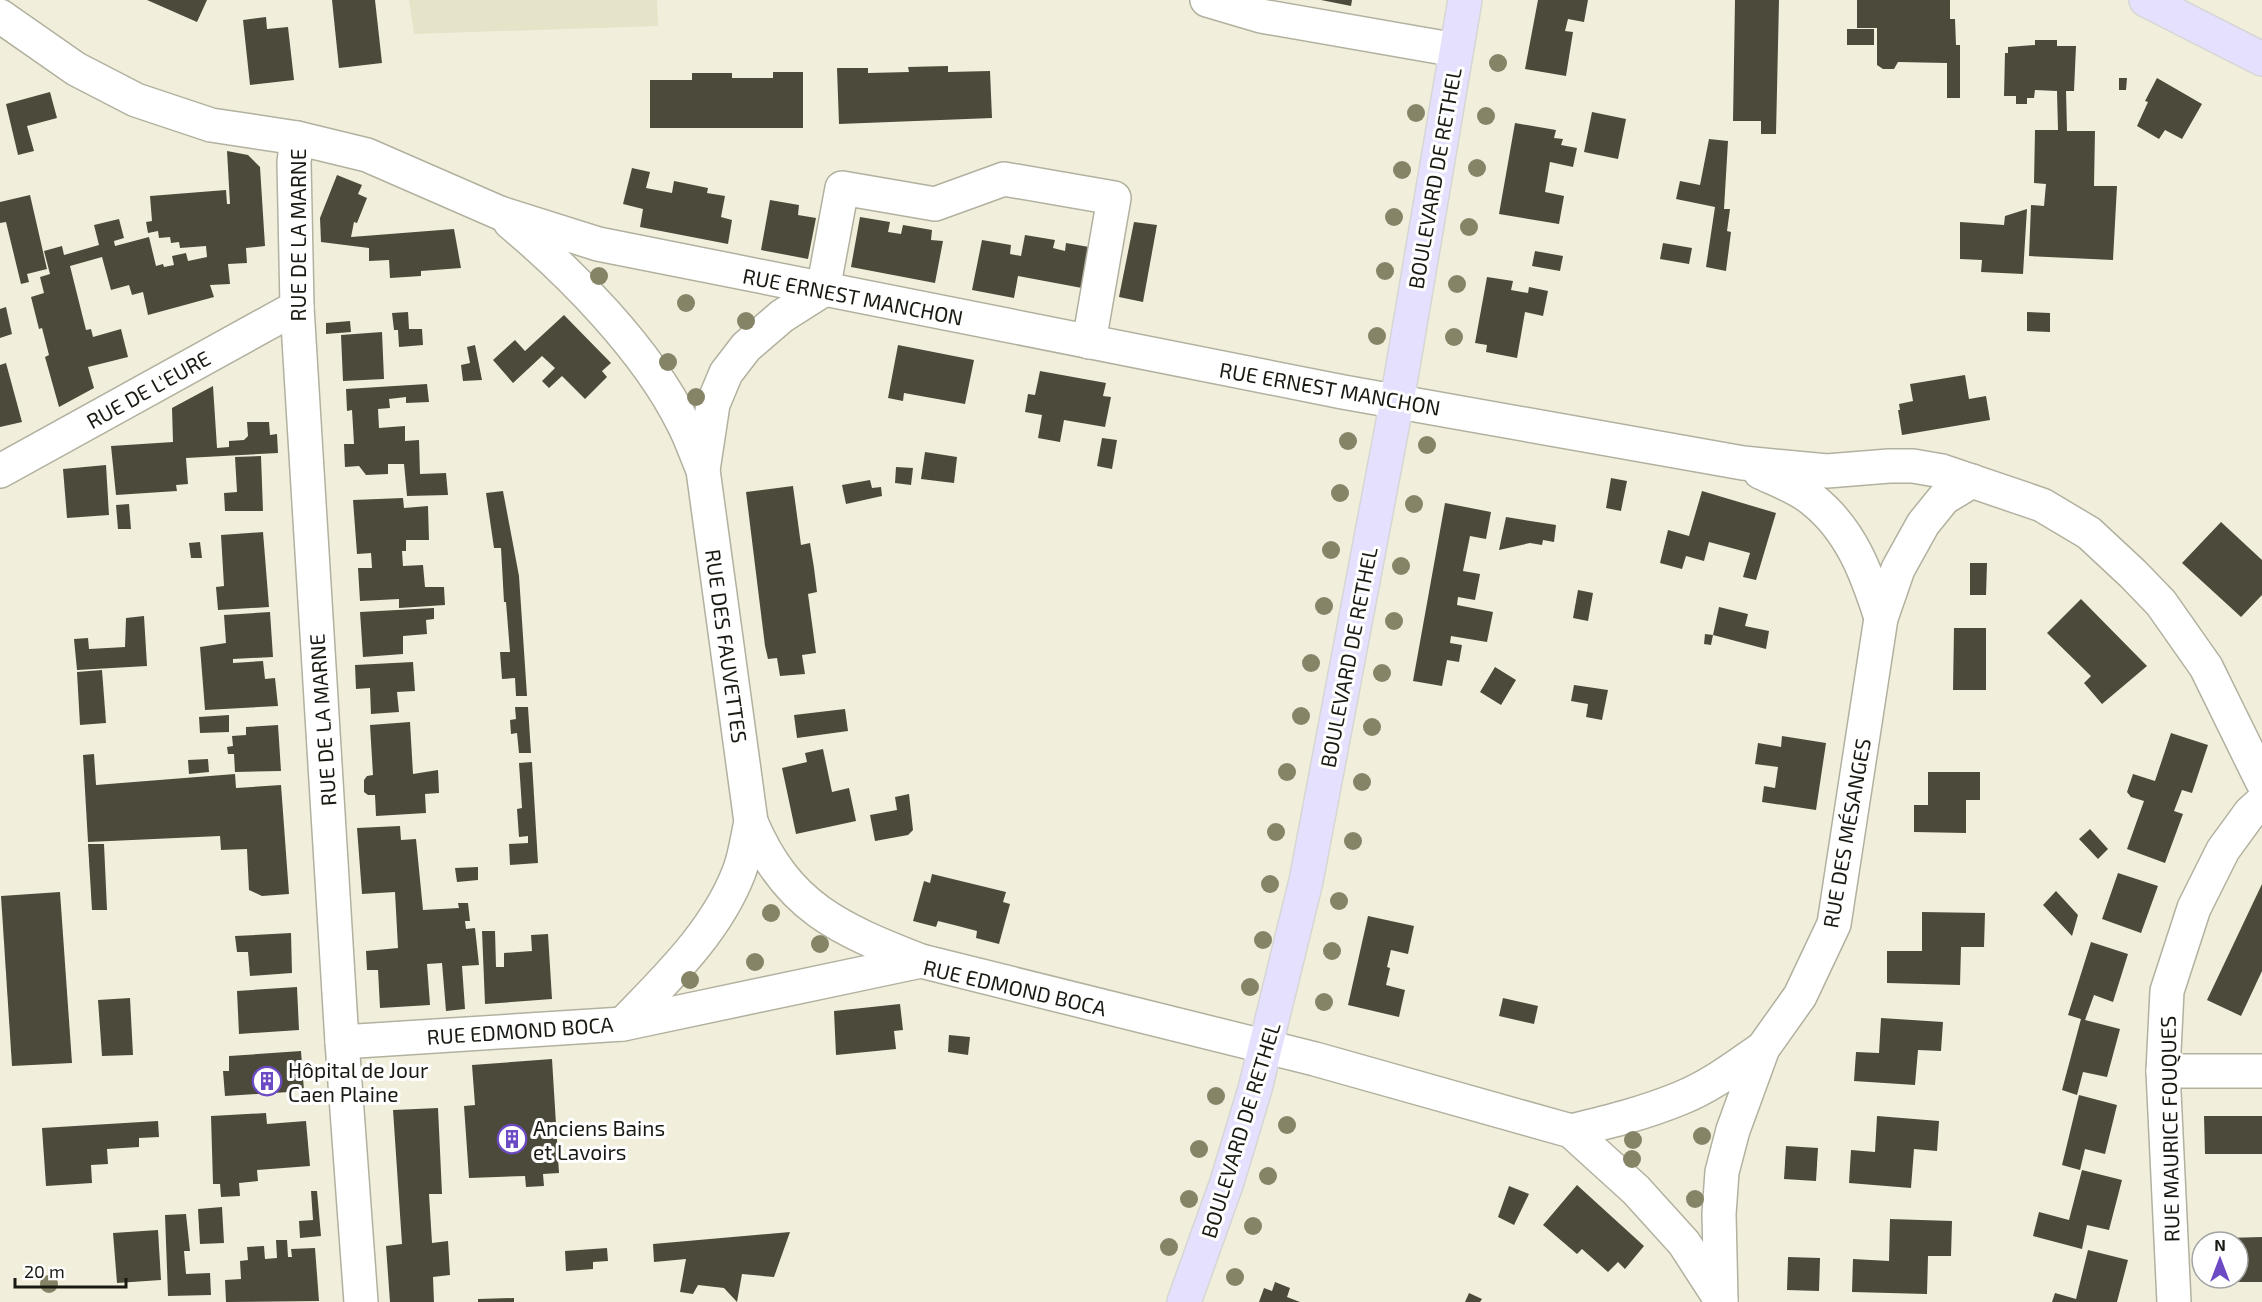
<svg xmlns="http://www.w3.org/2000/svg" width="2262" height="1302" viewBox="0 0 2262 1302" font-family="'Exo 2',sans-serif">
  <style>
    .built { fill: #e5e3c8 }
    .building { fill: #4c4b3b }
    .lines { fill: none; stroke-linecap: round; stroke-linejoin: round }
    .minor-casing { stroke: #b2b19f; stroke-width: 36 }
    .major-casing { stroke: #d6d6d5; stroke-width: 36 }
    .minor { stroke: #fff; stroke-width: 33 }
    .major { stroke: #e5e0fd; stroke-width: 33 }
    .tree { fill: #868467 }
    .labels { text-anchor: middle; dominant-baseline: central; stroke-width: 6; stroke-linejoin: round; paint-order: stroke }
    .street-label { font-size: 21px; fill: #1a1a13; stroke: #fff }
    .poi-label { font-size: 21px; fill: #1a1a13; stroke: #fff; text-anchor: start }
  </style>
  <rect width="100%" height="100%" fill="#f1efdc"/>
  <path class="built" d="M409,0h248l1,26 -244,8z"/>
  <g class="building">
    <path d="M147,0h60l-10,22z"/>
    <path d="M332,0h43l7,63 -43,5z"/>
    <path d="M1321,0h31l-1,6z"/>
    <path d="M1538,0h50l-4,22 -16,-3 -3,12 8,1 -7,44 -41,-7z"/>
    <path d="M1735,0h44l-3,134h-15v-13h-28z"/>
    <path d="M1857,0h93v19h5l1,26h4v53h-13v-35l-49,-1 -4,7h-11l-6,-4v-37h-20z"/>
    <path d="M266,17l1,12 21,-2 6,53 -44,5 -7,-65z"/>
    <rect x="1847" y="29" width="27" height="16"/>
    <path d="M2035,40h22v6h19l-2,45h-8l1,40h28l-1,55h23l-4,74 -84,-4 2,-51 13,1 2,-22 -12,-1 1,-53h23l-1,-39 -22,-1 -1,8h-7v6h-11v-8h-12l1,-43h3v-6l27,-2z"/>
    <path d="M948,66v6l42,-1 2,47 -153,6 -2,-56h31v5l41,-1 -1,-5z"/>
    <path d="M773,72h30v56h-153v-48h42v-7h40v5h41z"/>
    <path d="M2119,78h8l-1,12h-7z"/>
    <path d="M2157,78l45,26 -20,35 -17,-9 -6,9 -22,-13 11,-24 -3,-1z"/>
    <path d="M50,92l7,26 -30,8 7,25 -16,4 -12,-51z"/>
    <path d="M1592,112l34,7 -8,40 -34,-7z"/>
    <path d="M1515,123l41,7 -2,8 9,1 -2,6 16,3 -4,19 -23,-5 -5,30 19,4 -5,28 -60,-10z"/>
    <path d="M1709,139l19,2 -4,68h6l-3,22 4,1 -5,39 -20,-4 9,-60 -39,-8 4,-18 20,4z"/>
    <path d="M227,151l21,4 12,12 5,79 -19,2 1,15 -19,1 2,20 -20,1 4,12 -66,18 -5,-23 -11,3 -3,-10 -18,5 -9,-33 -32,9 16,64 5,-1 2,8 28,-8 7,28 -40,10 6,21 -35,19 -14,-50 4,-2 -7,-27 -3,1 -8,-32 13,-4 -4,-16 10,-3 -6,-23 18,-5 2,9 35,-10 -5,-20 25,-6 5,19 -10,3 1,5 34,-9 7,29 7,-2 1,3 10,-2 -2,-9 14,-3 2,8 19,-4 -1,-11 -26,2 -1,-6 -8,1 -1,-6 -11,1 -1,-7 -10,2 -2,-11 6,-1 -2,-25 76,-6 1,14h3z"/>
    <path d="M632,168l18,4 -4,16 26,5 2,-12 34,7 -1,5 18,3 -4,21 11,3 -4,24 -88,-17 3,-18 -20,-5z"/>
    <path d="M337,175l25,10 -4,9 9,4 -10,25 -3,-1 -3,15 103,-8 7,39 -40,3v5l-31,2 -1,-18 -20,1v-13l-48,-6 -1,-24z"/>
    <path d="M30,195l17,74 -20,5 2,8 -8,2 -15,-62 -6,1v-21z"/>
    <path d="M770,200l29,5 -1,10 18,3 -8,41 -47,-9z"/>
    <path d="M2027,209l-4,65 -42,-2 1,-12 -22,-1v-37l44,3 1,-9z"/>
    <path d="M860,217l30,5 -2,10 13,2 2,-9 29,5 -1,10 12,1 -8,42 -84,-16z"/>
    <path d="M1134,222l23,3 -14,77 -24,-5z"/>
    <path d="M1025,235l30,5 -2,8 12,3 1,-8 23,4 -7,41 -64,-12 -4,22 -42,-8 10,-50 29,5 -1,9 11,2z"/>
    <path d="M1663,243l29,5 -3,16 -29,-5z"/>
    <path d="M1535,251l28,5 -3,15 -28,-5z"/>
    <path d="M1487,277l26,4 -2,9 17,3 1,-6 19,4 -5,25 -18,-4 -8,46 -31,-6 1,-7 -12,-2z"/>
    <path d="M6,307l6,27 -12,4v-29z"/>
    <path d="M408,312l1,17h13l1,16 -24,2 -1,-17h-4l-2,-17z"/>
    <path d="M2027,312l23,1v19l-23,-1z"/>
    <path d="M564,315l47,48 -9,8 5,6 -22,22 -23,-23 -13,12 -7,-7 13,-13 -13,-12 -29,27 -20,-23 22,-20 10,11z"/>
    <path d="M350,321l1,11 -25,2v-11z"/>
    <path d="M382,332l2,47 -41,2 -2,-46z"/>
    <path d="M475,345l7,35 -19,1 -2,-16 9,-2 -3,-16z"/>
    <path d="M898,345l76,15 -9,44 -61,-11 -1,8 -15,-3z"/>
    <path d="M6,363l16,59 -22,5v-62z"/>
    <path d="M1040,371l66,12 -3,13 8,1 -6,30 -41,-7 -4,22 -22,-4 4,-23 -17,-3 3,-18 7,1z"/>
    <path d="M1965,375l4,24 17,-3 4,24 -88,15 -4,-25h2l-1,-6 14,-3 -3,-17z"/>
    <path d="M427,384l2,18 -23,1v-6l-17,2 1,9 -12,1 1,19 26,-2v15l14,-1 1,34 26,-1 2,22 -41,1 -3,-32h-16v10l-22,1 -7,-9 -14,1 -1,-23h10l-2,-34 -5,1 -1,-22z"/>
    <path d="M213,386l4,62 12,-1v-6l15,-1 4,-4 -1,-14h22l1,13 7,-1 1,19 -92,5 2,26 -12,1 1,6 -61,4 -5,-49 62,-4 -1,-34z"/>
    <path d="M1102,438l15,2 -5,29 -15,-3z"/>
    <path d="M925,452l32,5 -3,26 -33,-4z"/>
    <path d="M261,456l2,55h-38l-1,-18 13,-1 -2,-35z"/>
    <path d="M106,465l3,50 -42,3 -4,-49z"/>
    <path d="M896,467l17,1 -2,17 -16,-2z"/>
    <path d="M1611,478l16,3 -6,30 -15,-3z"/>
    <path d="M870,480l2,8 9,-1 1,9 -36,8 -4,-19z"/>
    <path d="M793,486l8,59 9,-2 4,25 3,24 -9,2 8,59 -14,2 3,19 -25,2 -3,-18 -9,1 -3,-13 -19,-154z"/>
    <path d="M503,491l16,85 8,120h-11l-1,-18 -13,1 -2,-27h10l-4,-50h-2l-3,-54h-7l-8,-55z"/>
    <path d="M1702,491l74,22 -20,67 -13,-3 7,-24 -41,-11 -5,19 -18,-5 -4,13 -22,-6 8,-33 21,6z"/>
    <path d="M403,498l1,10 24,-2 1,34h-23v11h-4l1,15 20,-1 2,22h19l1,18 -46,3v-9l-39,2 -2,-33h14l-1,-15 -14,1 -4,-54z"/>
    <path d="M1445,503l46,9 -5,27 -16,-3 -7,35 17,3 -5,26 -17,-3 -1,8 36,7 -6,30 -36,-6 -1,7 12,2 -3,17 -12,-2 -5,26 -29,-5z"/>
    <path d="M129,504l2,25h-13l-2,-24z"/>
    <path d="M1506,517l50,8 -2,17 -11,-2 -1,5 -12,-2 -31,7z"/>
    <path d="M2221,522l41,38v35l-21,22 -59,-54z"/>
    <path d="M263,532l6,75 -51,3 -2,-23 8,-1 -3,-51z"/>
    <path d="M200,542l2,16h-11l-2,-15z"/>
    <path d="M1970,563h17l-1,32h-16z"/>
    <path d="M1578,590l15,3 -5,28 -15,-3z"/>
    <path d="M2081,599l66,67 -45,38 -18,-21 7,-7 -44,-43z"/>
    <path d="M1719,607l29,7 -3,12 24,5 -3,18 -53,-14z"/>
    <path d="M434,608v11l-8,1 1,14 -24,2v18l-40,3 -3,-45z"/>
    <path d="M270,612l3,45 -40,2v4l30,-2 2,18 10,-1 3,28 -73,4 -5,-63 26,-4 -2,-28z"/>
    <path d="M144,616l3,50 -70,4 -3,-31 14,-1 1,11 36,-2 1,-29z"/>
    <path d="M1954,628h32v62h-33z"/>
    <path d="M1705,634l8,1 -2,10 -7,-1z"/>
    <path d="M413,662l2,29 -18,1 2,20 -28,2 -1,-26 -14,1 -1,-24z"/>
    <path d="M1495,667l21,13 -15,25 -21,-13z"/>
    <path d="M102,670l4,53 -26,2 -3,-53z"/>
    <path d="M1574,685l34,5 -6,30 -16,-3 2,-13 -17,-3z"/>
    <path d="M515,707h13l3,46h-12l-2,-20 -6,1 -1,-14 6,-1z"/>
    <path d="M845,709l3,22 -51,7 -3,-23z"/>
    <path d="M229,715v17l-29,1 -1,-16z"/>
    <path d="M410,722l3,52 25,-4 1,23 -14,1 1,19 -50,3 -1,-21h-7l-4,-3v-12l3,-4 6,-1 -3,-50z"/>
    <path d="M278,725l3,46 -46,1 -1,-18h-6l-1,-7 6,-1 -1,-10 14,-1v-8z"/>
    <path d="M2171,733l37,12 -16,48 -10,-3 -8,21 9,3 -18,49 -38,-14 17,-48 -13,-4 -4,-5 6,-18 22,7z"/>
    <path d="M1782,736l44,7 -10,67 -54,-8 2,-16 11,2 3,-21 -23,-3 3,-21 23,4z"/>
    <path d="M823,749l9,43 17,-4 7,33 -60,13 -14,-66 25,-6 -2,-9z"/>
    <path d="M94,754l2,31 139,-11 1,14 45,-3 8,109 -27,2 -13,-6 -2,-41 -26,1 -1,-14 -132,6 -5,-87z"/>
    <path d="M208,759l1,13 -20,2 -1,-14z"/>
    <path d="M532,762l6,101 -28,2 -1,-21 19,-1v-7l-9,1 -2,-28 5,-1 -3,-45z"/>
    <path d="M1928,772h52v28h-14v33l-52,-1v-27h14z"/>
    <path d="M909,794l4,36 -5,5 -33,6 -5,-26 27,-5 -2,-13z"/>
    <path d="M400,826l1,14 15,-1 7,71 36,-2 -1,-5h10l2,18h-5l1,8 9,-1 4,37 -17,1 3,43 -19,2 -4,-48 -15,1 3,41 -50,3 -2,-38h-11l-1,-19 32,-3 -3,-56 -33,2 -5,-66z"/>
    <path d="M2090,829l18,20 -10,10 -19,-20z"/>
    <path d="M88,844h16l3,66h-15z"/>
    <path d="M478,867v13l-21,2 -2,-14z"/>
    <path d="M2118,873l40,13 -17,47 -39,-14z"/>
    <path d="M932,874l74,18 -3,10 7,2 -11,40 -23,-6 1,-7 -19,-5 -20,-5 -2,6 -23,-6 11,-40 6,2z"/>
    <path d="M2262,884v87l-21,45 -34,-16z"/>
    <path d="M2056,891l22,24 -6,21 -29,-31z"/>
    <path d="M60,892l12,171 -60,3 -11,-170z"/>
    <path d="M1922,912l63,1 -1,34h-23l-1,38 -73,-2v-32h35z"/>
    <path d="M1368,916l46,10 -6,28 -17,-4 -4,17 3,1 -4,17 19,5 -6,27 -51,-12z"/>
    <path d="M482,931h13l1,36h8v-14l28,-2 -1,-16 17,-1 4,65 -67,5z"/>
    <path d="M291,933l1,40 -42,3 -2,-24h-11l-2,-16z"/>
    <path d="M2091,942l37,12 -15,48 -19,-7 -9,25 35,9 -13,48 -24,-5 -6,23 -15,-5 19,-71 -13,-4z"/>
    <path d="M297,987l2,43 -60,4 -2,-43z"/>
    <path d="M130,998l3,57 -31,1 -4,-56z"/>
    <path d="M1503,998l35,8 -4,18 -35,-8z"/>
    <path d="M900,1004l3,26 -9,1 2,18 -60,6 -2,-44z"/>
    <path d="M1881,1018l62,4 -2,29 -23,-1 -3,35 -61,-4 2,-29 23,1z"/>
    <path d="M949,1035l21,2 -2,18 -20,-3z"/>
    <path d="M301,1051l3,40 -79,5 -2,-25h6v-15z"/>
    <path d="M552,1059l7,114 -16,1 1,12 -18,1 -1,-11 -56,2 -5,-72 11,-1 -3,-40z"/>
    <path d="M2079,1095l38,10 -12,49 -20,-5 -5,21 -18,-5z"/>
    <path d="M438,1108l4,86h-13l3,49 16,-2 2,34 -17,2 1,25h-44l-4,-56 16,-2 -9,-134z"/>
    <path d="M266,1113l1,11 39,-3 4,45 -53,4 1,11 -19,2 1,13 -19,1 -1,-13h-7l-2,-68z"/>
    <path d="M1877,1116l62,5 -2,30 -23,-2 -3,39 -62,-5 2,-33 24,2z"/>
    <path d="M2204,1116h58v38h-57z"/>
    <path d="M158,1121l1,16 -20,1v9l-32,2 1,15 -17,1 1,18 -46,3 -4,-58z"/>
    <path d="M1786,1146l32,2 -2,33 -32,-2z"/>
    <path d="M2082,1170l40,10 -13,50 -22,-5 -5,24 -49,-13 6,-24 30,8z"/>
    <path d="M1577,1185l67,61 -19,23 -7,-7 -10,10 -26,-23 -5,5 -34,-29z"/>
    <path d="M1509,1186l20,8 -15,31 -16,-8z"/>
    <path d="M311,1191h6l4,45 -21,2 -1,-17 14,-1z"/>
    <path d="M222,1207l2,36 -24,1 -2,-35z"/>
    <path d="M186,1214l4,37h-6l2,23 24,-1 1,22 -43,1 -3,-81z"/>
    <path d="M1890,1219l62,2 -1,35h-23l-1,38 -75,-2 1,-33 36,2z"/>
    <path d="M158,1230l3,50 -44,3 -4,-50z"/>
    <path d="M790,1232l-16,45 -32,-3 -5,28 -13,-14 -26,-3 -5,9 -13,-2 6,-33 -32,3 -1,-18z"/>
    <path d="M2262,1237v45h-35v-4h11v-36h-12v-4z"/>
    <path d="M276,1240h11l1,17h4l-1,-8 24,-1 4,53 -93,1 -1,-22 16,-1 -1,-18 8,-1 -1,-13 17,-1 1,13 12,-1z"/>
    <path d="M607,1248l1,13 -15,1v7l-27,2 -1,-20z"/>
    <path d="M2088,1250l40,10 -11,42h-65l3,-9 21,6z"/>
    <path d="M1788,1257l32,1 -1,33 -32,-1z"/>
    <path d="M1275,1282l15,6 -3,9 13,5h-41l5,-14 8,3z"/>
    <path d="M1469,1293l13,6 -2,3h-15z"/>
    <path d="M514,1298v4h-36v-3z"/>
  </g>
  <g class="lines">
    <g class="minor-casing">
      <g id="minor">
        <path d="M1207,0l54,16 195,34"/>
        <path d="M0,16l76,53 60,31 75,25 86,13 70,17 133,58 98,31 745,148 400,71 84,8 62,-5h24l29,5 100,34 47,28 44,41 28,29 45,64 56,114"/>
        <path d="M297,138l-3,24 3,145 45,735 19,260"/>
        <path d="M510,222c62,52 137,128 173,201 8,15 13,31 20,47"/>
        <path d="M0,471l297,-164"/>
        <path d="M1760,472c17,8 39,16 53,28 38,30 54,74 68,118"/>
        <path d="M751,822c36,85 88,107 170,139"/>
        <path d="M623,1024c43,-45 93,-92 116,-152 6,-15 8,-33 12,-50l-48,-352 10,-66 13,-31 20,-26 36,-31 41,-26 19,-102 93,16 69,-25 110,19 -25,144"/>
        <path d="M342,1042l281,-18 298,-63 394,98 256,72 65,59 48,53 37,57"/>
        <path d="M2163,1071h99"/>
        <path d="M1571,1131c37,-9 74,-18 110,-33 30,-12 56,-32 82,-50"/>
        <path d="M1721,1300l-2,-86 3,-42 11,-42 30,-82 37,-52 34,-72 47,-306 17,-49 25,-45 21,-26 28,-17"/>
        <path d="M2174,1302l-11,-231 4,-80 27,-83 29,-58 27,-37 12,-11"/>
      </g>
    </g>
    <g class="major-casing">
      <g id="major">
        <path d="M2146,0l116,59"/>
        <path d="M1184,1302l43,-120 28,-93 51,-208 91,-480 68,-401"/>
      </g>
    </g>
    <use href="#minor" class="minor"/>
    <use href="#major" class="major"/>
  </g>
  <g class="tree">
    <circle cx="1498" cy="63" r="9"/>
    <circle cx="1416" cy="113" r="9"/>
    <circle cx="1486" cy="116" r="9"/>
    <circle cx="1477" cy="168" r="9"/>
    <circle cx="1402" cy="170" r="9"/>
    <circle cx="1394" cy="217" r="9"/>
    <circle cx="1469" cy="227" r="9"/>
    <circle cx="1385" cy="271" r="9"/>
    <circle cx="599" cy="276" r="9"/>
    <circle cx="1457" cy="284" r="9"/>
    <circle cx="686" cy="303" r="9"/>
    <circle cx="746" cy="321" r="9"/>
    <circle cx="1377" cy="336" r="9"/>
    <circle cx="1454" cy="337" r="9"/>
    <circle cx="668" cy="362" r="9"/>
    <circle cx="696" cy="397" r="9"/>
    <circle cx="1348" cy="441" r="9"/>
    <circle cx="1427" cy="445" r="9"/>
    <circle cx="1340" cy="493" r="9"/>
    <circle cx="1414" cy="504" r="9"/>
    <circle cx="1331" cy="550" r="9"/>
    <circle cx="1401" cy="566" r="9"/>
    <circle cx="1324" cy="606" r="9"/>
    <circle cx="1394" cy="621" r="9"/>
    <circle cx="1311" cy="663" r="9"/>
    <circle cx="1382" cy="673" r="9"/>
    <circle cx="1301" cy="716" r="9"/>
    <circle cx="1372" cy="727" r="9"/>
    <circle cx="1287" cy="772" r="9"/>
    <circle cx="1362" cy="782" r="9"/>
    <circle cx="1276" cy="832" r="9"/>
    <circle cx="1353" cy="841" r="9"/>
    <circle cx="1270" cy="884" r="9"/>
    <circle cx="1339" cy="901" r="9"/>
    <circle cx="771" cy="913" r="9"/>
    <circle cx="1263" cy="940" r="9"/>
    <circle cx="820" cy="944" r="9"/>
    <circle cx="1332" cy="951" r="9"/>
    <circle cx="755" cy="962" r="9"/>
    <circle cx="690" cy="980" r="9"/>
    <circle cx="1250" cy="987" r="9"/>
    <circle cx="1324" cy="1002" r="9"/>
    <circle cx="1216" cy="1096" r="9"/>
    <circle cx="1287" cy="1125" r="9"/>
    <circle cx="1702" cy="1136" r="9"/>
    <circle cx="1633" cy="1140" r="9"/>
    <circle cx="1199" cy="1149" r="9"/>
    <circle cx="1632" cy="1159" r="9"/>
    <circle cx="1268" cy="1176" r="9"/>
    <circle cx="1189" cy="1199" r="9"/>
    <circle cx="1695" cy="1199" r="9"/>
    <circle cx="1253" cy="1226" r="9"/>
    <circle cx="1169" cy="1247" r="9"/>
    <circle cx="1235" cy="1277" r="9"/>
    <circle cx="49" cy="1284" r="9"/>
  </g>
  <defs>
    <g id="building-ring" transform="scale(1.5)"><circle r="9.5" fill="#fff" stroke="#6c4ac3" stroke-width="1.5"/><path d="M-4-6H4V6H1V3H-1V6H-4ZM-2.5-4.3h1.7v1.8h-1.7ZM.8-4.3h1.7v1.8H.8ZM-2.5-1h1.7V.8h-1.7ZM.8-1h1.7V.8H.8Z" fill="#6c4ac3"/></g>
  </defs>
  <g fill-rule="evenodd">
    <use href="#building-ring" x="267" y="1081"/>
    <use href="#building-ring" x="512" y="1139"/>
  </g>
  <g class="labels">
    <g class="street-label">
      <text transform="translate(1434 178) rotate(-80)">BOULEVARD DE RETHEL</text>
      <text transform="translate(297 235) rotate(-90)">RUE DE LA MARNE</text>
      <text transform="translate(853 296) rotate(11)">RUE ERNEST MANCHON</text>
      <text transform="translate(1330 388) rotate(10)">RUE ERNEST MANCHON</text>
      <text transform="translate(148 389) rotate(-29)">RUE DE L'EURE</text>
      <text transform="translate(727 646) rotate(82)">RUE DES FAUVETTES</text>
      <text transform="translate(1348 657) rotate(-79)">BOULEVARD DE RETHEL</text>
      <text transform="translate(322 720) rotate(-94)">RUE DE LA MARNE</text>
      <text transform="translate(1846 833) rotate(-80)">RUE DES MÉSANGES</text>
      <text transform="translate(1015 987) rotate(13)">RUE EDMOND BOCA</text>
      <text transform="translate(520 1030) rotate(-4)">RUE EDMOND BOCA</text>
      <text transform="translate(2169 1129) rotate(-91)">RUE MAURICE FOUQUES</text>
      <text transform="translate(1240 1130) rotate(-73)">BOULEVARD DE RETHEL</text>
    </g>
    <g class="poi-label">
      <text x="288" y="1069">Hôpital de Jour<tspan x="288" dy="24">Caen Plaine</tspan></text>
      <text x="533" y="1127">Anciens Bains<tspan x="533" dy="24">et Lavoirs</tspan></text>
    </g>
  </g>
  <g transform="translate(2220 1260)"><circle r="28" fill="#ffffff" stroke="#a3a3a1" stroke-width="1.5"/>
  <path d="M0-4.5L10 22L0 15L-10 22Z" fill="#6c4ac3"/>
  <text y="-9" font-size="16" font-weight="bold" text-anchor="middle" fill="#1a1a13">N</text>
  </g>
  <path d="M15 1278v9h111v-9" fill="none" stroke="#1a1a13" stroke-width="3"/>
  <text x="24" y="1278" font-size="18" fill="#1a1a13" stroke="#ffffff" stroke-width="4.5" paint-order="stroke">20 m</text>
</svg>
